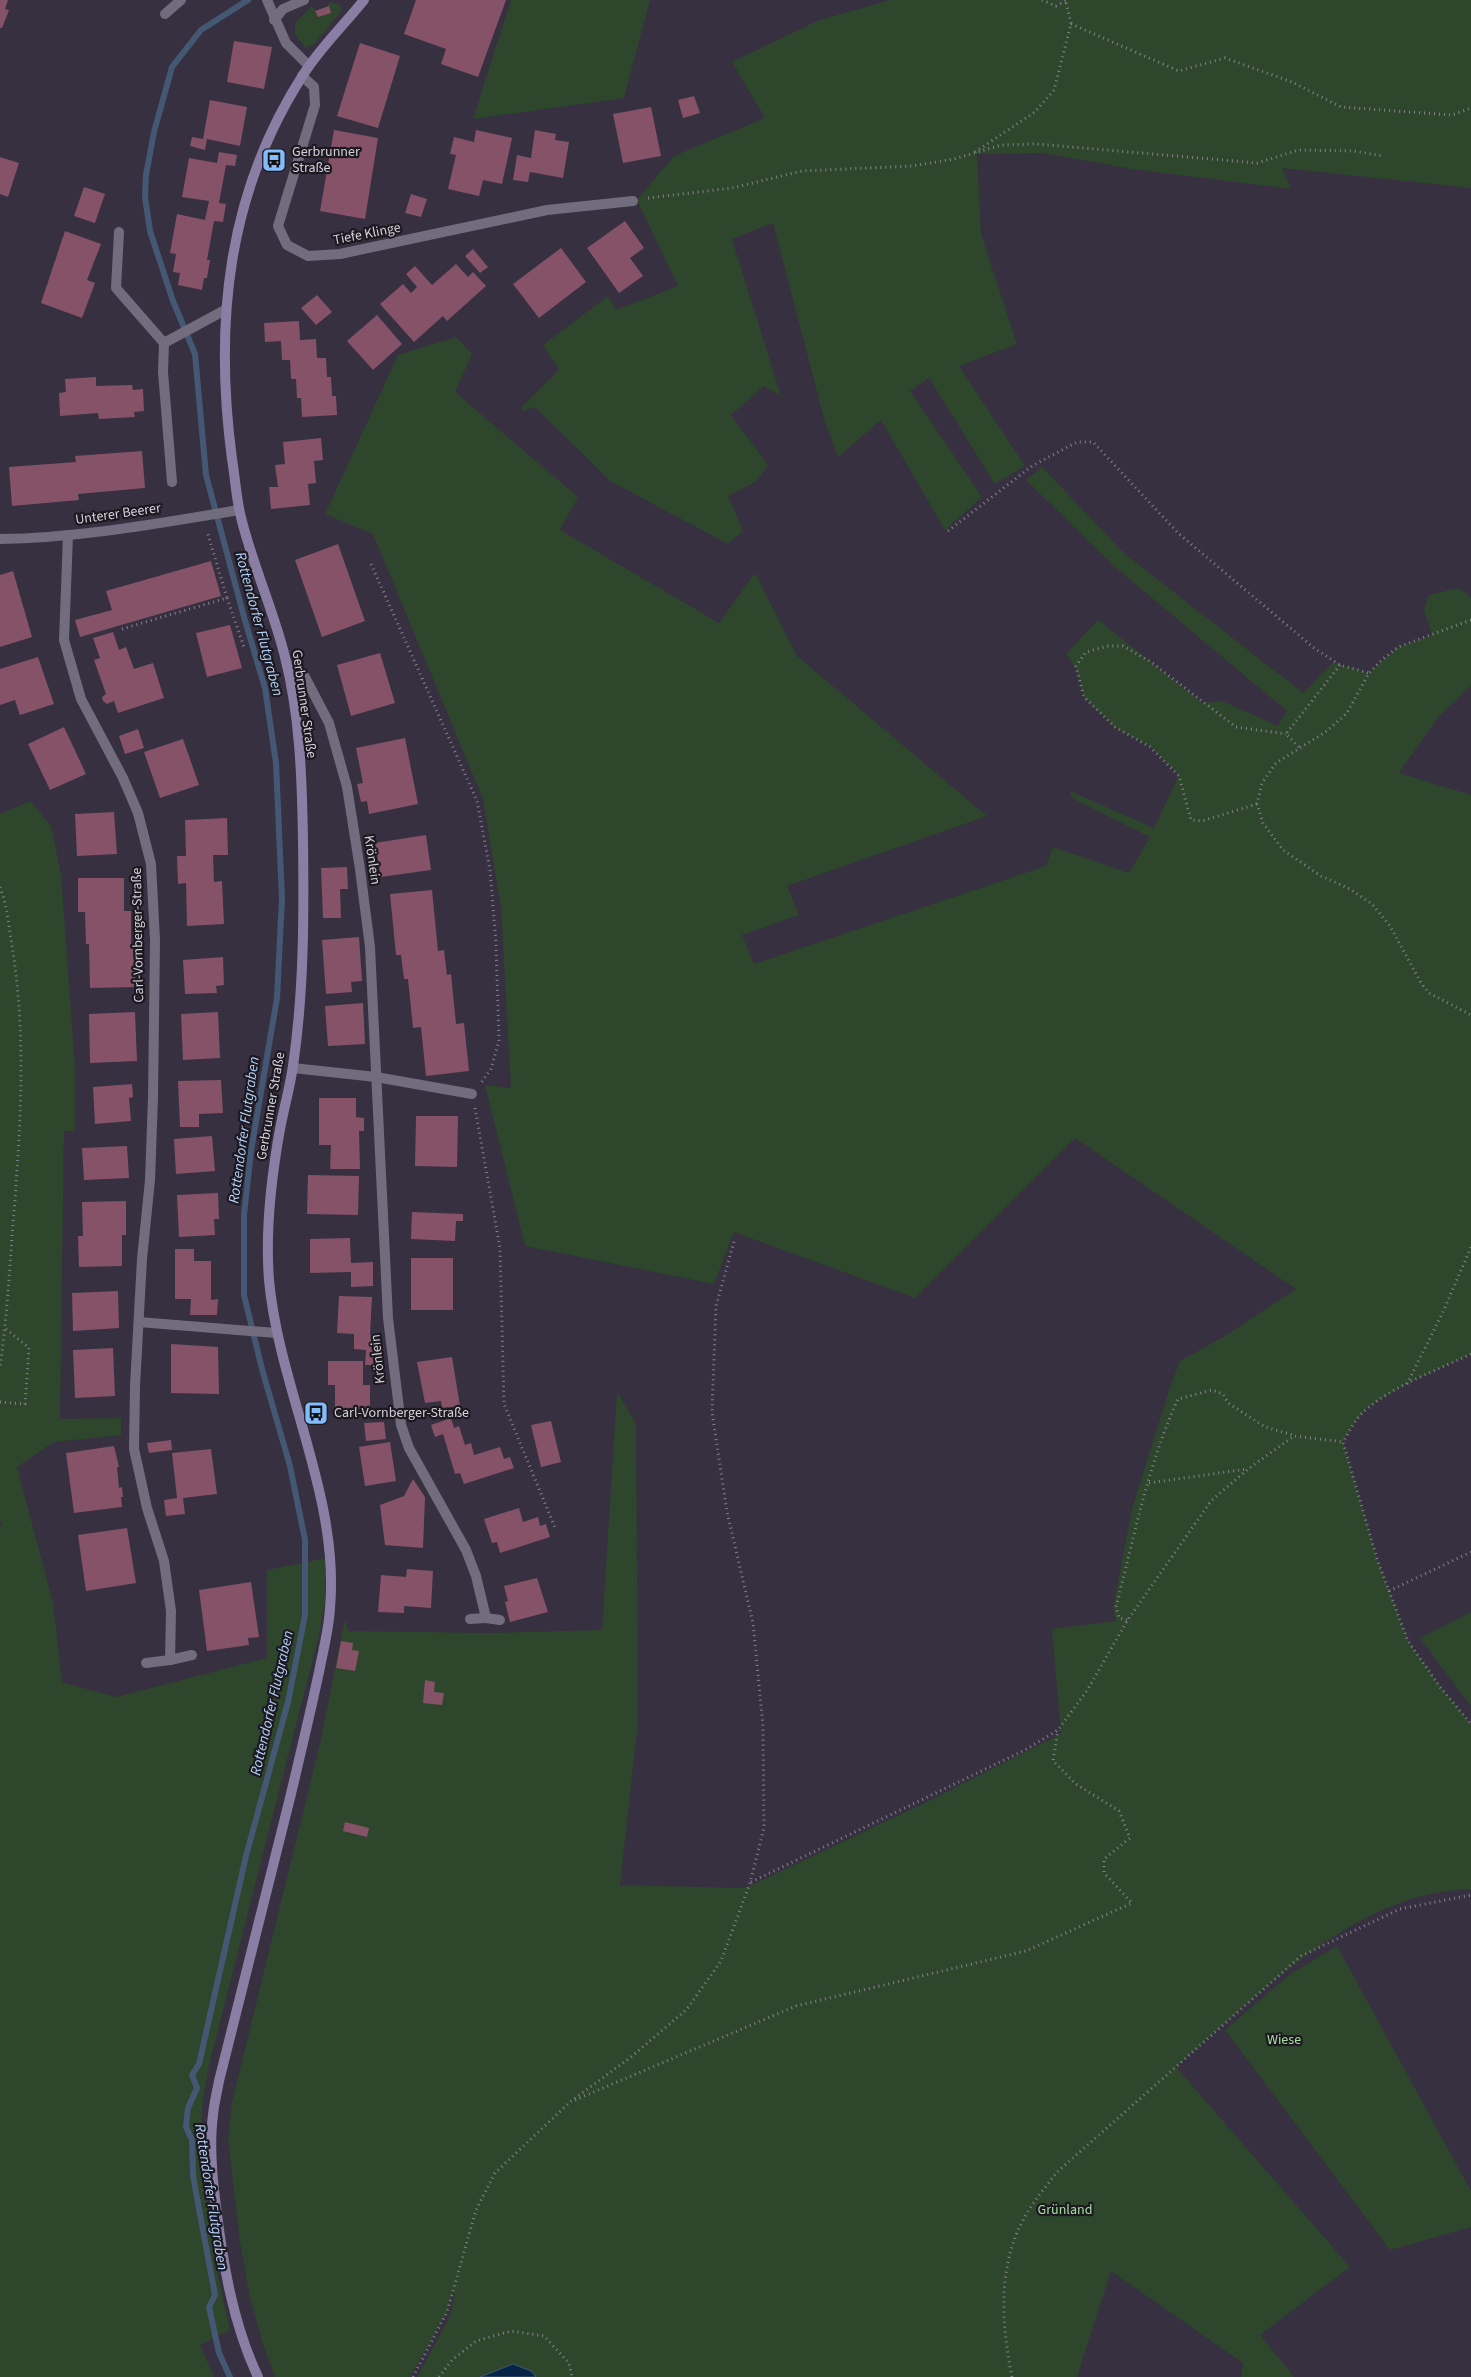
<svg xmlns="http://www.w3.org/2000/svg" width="1471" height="2377" viewBox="0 0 1471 2377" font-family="'Source Sans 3',sans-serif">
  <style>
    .green { fill: #2e462b }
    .water { fill: #072447; stroke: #445873 }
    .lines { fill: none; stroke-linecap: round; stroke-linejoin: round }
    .stream { stroke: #445873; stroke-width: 6 }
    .building { fill: #855268 }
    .path { stroke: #86818f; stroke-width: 3; stroke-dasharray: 1 4; stroke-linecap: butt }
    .lane { stroke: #726c7f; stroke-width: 10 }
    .street { stroke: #726c7f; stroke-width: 10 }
    .secondary { stroke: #8b7ea4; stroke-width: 10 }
    .labels { text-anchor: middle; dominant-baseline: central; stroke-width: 4.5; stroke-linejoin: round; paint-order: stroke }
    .poi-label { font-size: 14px; fill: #d4d0db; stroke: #1c1921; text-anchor: start }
    .street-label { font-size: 14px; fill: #d4d0db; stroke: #1c1921 }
    .park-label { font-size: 14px; fill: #a6df9f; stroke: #1c1921 }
    .water-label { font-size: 15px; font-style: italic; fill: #b5d3fa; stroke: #1c1921 }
  </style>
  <rect width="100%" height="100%" fill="#363041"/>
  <g class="green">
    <path d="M511,0h139l-26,98 -151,21z"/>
    <path d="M890,0h581v188l-189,-20 9,21 -159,-20 -89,-16 -66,1 4,80 36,110 -58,22 66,100 -30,18 -66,-106 -19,13 72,106 -37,33 -64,-110 -43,37 -13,-35 -52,-199 -41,16 49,157 -17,-10 -33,29 37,50 -11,16 -29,15 15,35 -15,13 -118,-63 -75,-74 -12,4 -2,-3 38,-38 -16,-25 65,-49 8,14 62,-24 -41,-86 37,-44 91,-38 -33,-56 85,-41z"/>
    <path d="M329,2l11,3 1,6 -27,33 -8,4 -11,-14v-11l17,-17 4,5 12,-5z"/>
    <path d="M456,337l16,17 -17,38 123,105 -18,33 159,93 36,-50 42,83 190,160 -200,70 12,29 -57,20 12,29 292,-98 7,-19 76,26 21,-36 -78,-39 -2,-7 84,37 25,-53 -28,-28 -35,-19 -32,-30 -8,-30 -10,-14 32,-34 105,83 19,-2 56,25 9,-15 -172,-144 -89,-87 16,-13 83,87 178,139 31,-32 6,4 29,8 29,-26 34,-12 -8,-25 5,-15 29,-7 13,9v89l-32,30 -40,57 72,22v559l-64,30 -39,23 -13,15 -12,20 34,116 31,83 33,46 30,37v165c-115,2 -214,107 -295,178l174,200 -90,68 34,42h-53l2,-14 -132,-92 -34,106h-660l32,-59 6,-23 -3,-1 -5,18 -37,65h-135l-12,-33 -13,-46 -10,-56 -12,-103 4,-37 89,-363 24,-120 3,12 141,2 113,-3 15,-238 19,32 2,298 -18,163 125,3 182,-86 134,-68 -9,-105 64,-8 -3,-13 19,-99 38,-122 10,-26 45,-25 71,-47 -221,-151 -160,160 -181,-66 -20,52 -189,-38 -40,-161 26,3 -10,-181 -18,-108 -110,-265 -48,-20 73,-159z"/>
    <path d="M30,801l21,25 10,48 14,194v63h-11l-4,288 61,-1v17l-67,7 -37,25 36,136 9,79 54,15 151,-39v-88l59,-12 -1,44 -6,33 -110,430c-2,15 -6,30 -7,45 -3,76 11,147 28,220l-30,15 14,32h-214v-850l2,-1 -2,-5v-707z"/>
    <path d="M1471,1612v94l-51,-68z"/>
    <path d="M1337,1946l134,245v36l-81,23 -165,-220 65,-56z"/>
  </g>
  <path class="water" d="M513,2364l18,7 5,6h-56z"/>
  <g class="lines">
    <path class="stream" d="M230,2377l-11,-24 -10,-46 6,-12 -22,-119 -1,-36 -6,-13 2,-19 9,-20 -5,-13 7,-11 47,-208 42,-154 17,-87v-75l-15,-74 -28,-97 -18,-74v-80l7,-64 26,-153 5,-100 -6,-135 -11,-75 -21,-71 -38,-142 -11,-121 -22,-53 -23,-70 -5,-34 1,-22 8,-43 18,-65 29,-37 47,-30"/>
  </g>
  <g class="building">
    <path d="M0,0h8l-3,9 4,1 -7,18h-2z"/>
    <path d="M416,0h90l-28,77 -37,-13 5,-15 -42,-15z"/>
    <path d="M329,6l2,7 -13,4 -3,-6z"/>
    <path d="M234,41l38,6 -8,42 -37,-7z"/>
    <path d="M360,43l40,13 -22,72 -41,-12z"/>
    <path d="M694,96l6,17 -17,5 -5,-18z"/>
    <path d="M210,100l37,7 -7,39 -33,-7 -2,11 -15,-4 2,-9 11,2z"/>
    <path d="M651,107l10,49 -38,7 -10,-49z"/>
    <path d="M334,130l44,8 -13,81 -45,-8z"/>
    <path d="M476,130l36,8 -10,46 -19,-4 -4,16 -31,-7 8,-34 -6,-1 4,-17 20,5z"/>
    <path d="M535,130l21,4 -1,6 14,2 -6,36 -33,-6 -2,10 -15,-2 4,-25 14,3z"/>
    <path d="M219,152l18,3 -2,11 -9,-1 -7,38 7,1 -3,18 -9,-1 -7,39h3l-3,18h-3l-2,12 -24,-5 2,-12 -7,-1 3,-18 -6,-1 7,-39 28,6 4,-19 -27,-4 7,-39 28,5z"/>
    <path d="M0,157l19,6 -11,34 -8,-3z"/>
    <path d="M84,187l21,7 -10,29 -21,-7z"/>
    <path d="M411,194l16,5 -6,18 -16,-4z"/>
    <path d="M625,221l19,27 -14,10 13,18 -24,17 -32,-45z"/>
    <path d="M65,231l36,13 -14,36 8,3 -13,35 -41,-15z"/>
    <path d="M561,248l25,34 -47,36 -26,-34z"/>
    <path d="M473,249l15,18 -8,6 -15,-17z"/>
    <path d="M456,264l12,13 5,-5 13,14 -39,35 -4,-5 -29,26 -34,-38 23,-20 8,9 6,-6 -11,-13 9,-8 17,19z"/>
    <path d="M317,295l15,17 -16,13 -15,-17z"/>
    <path d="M377,315l25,29 -29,26 -26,-29z"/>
    <path d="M299,321l1,19 16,-1 1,19h9l1,19h4l1,19h4l1,19 -35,2 -1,-19h-4l-1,-19h-5l-1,-19h-8l-1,-19 -16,1 -1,-19z"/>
    <path d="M96,377v9l36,-1 1,5 10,-1 1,22 -10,1 1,5 -36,2 -1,-6 -38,3 -1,-23 7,-1 -1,-13z"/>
    <path d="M321,438l2,22 -9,1 2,22 -8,1 2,21 -39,4 -2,-22h9l-3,-22 10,-1 -2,-22z"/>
    <path d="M142,451l3,37 -67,6 1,6 -67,6 -3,-39 67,-5 -1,-6z"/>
    <path d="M338,544l27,77 -43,16 -27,-77z"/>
    <path d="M211,561l10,35 -141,41 -5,-17 37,-10 -6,-19z"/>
    <path d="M13,571l19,66 -32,10v-72z"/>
    <path d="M230,625l12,43 -35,9 -11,-44z"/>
    <path d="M113,632l6,18 7,-3 8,22 19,-6 11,35 -46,15 -4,-12 -7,3 -4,-3 -1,-4 4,-3 -12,-34 6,-2 -7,-20z"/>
    <path d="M380,653l15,50 -44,13 -14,-51z"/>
    <path d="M38,657l16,47 -34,11 -5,-15 -15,5v-36z"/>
    <path d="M64,727l22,47 -36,16 -22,-46z"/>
    <path d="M138,729l6,19 -19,6 -6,-18z"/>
    <path d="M405,738l13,66 -49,10 -2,-13 -6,1 -4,-18 6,-1 -7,-35z"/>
    <path d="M183,739l16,46 -39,13 -16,-46z"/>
    <path d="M114,812l3,42 -40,2 -2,-42z"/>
    <path d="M227,818l1,37h-15l1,27 8,-1 2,43 -37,2 -1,-43 -8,1 -1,-28h9l-1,-36z"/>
    <path d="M426,835l5,35 -50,7 -6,-34z"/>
    <path d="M347,867l1,22h-8l1,29h-18l-2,-50z"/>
    <path d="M78,878h46v33h7v33h4v43l-45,1 -1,-44h-3l-1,-32h-7z"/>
    <path d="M432,890l6,61 6,-1 3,25 4,-1 5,50 8,-1 5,48 -43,5 -5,-49 -8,1 -5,-49h-4l-3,-24h-5l-6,-61z"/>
    <path d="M359,937l3,44 -11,1 1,10 -26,2 -4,-54z"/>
    <path d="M223,957l1,28 -8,1 1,7 -32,1 -2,-34z"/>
    <path d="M363,1003l2,41 -37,2 -3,-40z"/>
    <path d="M135,1012l2,49 -47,2 -1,-49z"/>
    <path d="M218,1012l2,46 -37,2 -2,-46z"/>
    <path d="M221,1080l2,33 -24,1v13h-19l-2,-46z"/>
    <path d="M132,1084l1,13 -4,1 2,23 -36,3 -2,-37z"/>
    <path d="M319,1098h37v19l8,1v13h-5l1,38h-30l1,-24h-12z"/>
    <path d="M416,1116h42l-1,51 -42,-1z"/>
    <path d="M212,1136l3,35 -39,3 -2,-35z"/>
    <path d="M127,1146l2,32 -45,2 -2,-32z"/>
    <path d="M308,1175l51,1 -1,39 -51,-1z"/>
    <path d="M218,1193l1,26h-5l1,16 -36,2 -2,-42z"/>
    <path d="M126,1201v34h-4v31l-43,1 -1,-31h5l-1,-34z"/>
    <path d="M412,1212l51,2v7h-7l-1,20 -44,-2z"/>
    <path d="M350,1238l1,25 22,-1v24l-22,1v-15l-41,1v-34z"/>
    <path d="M175,1249h19v12h17v39l7,-1 -1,16h-27l1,-16h-16z"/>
    <rect x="411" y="1258" width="42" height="52"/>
    <path d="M118,1291l1,37 -46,3 -1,-38z"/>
    <path d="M339,1296l33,1 -2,38h4l-1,15h8v15h-16l1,-15 -12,-1v-15l-17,-1z"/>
    <path d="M171,1344l47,3 1,47 -48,-1z"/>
    <path d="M113,1348l2,48 -40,2 -2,-48z"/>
    <path d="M452,1357l8,49 -18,2 -1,-7 -16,2 -8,-41z"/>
    <path d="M328,1361h35v24h7v24h-35v-24h-7z"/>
    <path d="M451,1418l3,10 5,-2 6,19 6,-2 3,12 26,-8 4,12 6,-2 4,11 -50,16 -4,-11 -5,1 -12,-40 -8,3 -4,-12z"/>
    <path d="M551,1421l10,41 -20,5 -10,-42z"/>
    <path d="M384,1422l2,17 -20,2 -2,-18z"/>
    <path d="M171,1440l1,10 -23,3 -2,-10z"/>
    <path d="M390,1442l6,39 -31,5 -6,-39z"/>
    <path d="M114,1446l5,21h-2l2,21 3,-1 1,10h-2l1,10 -48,6 -8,-60z"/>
    <path d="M211,1449l6,45 -34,4 2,16 -19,2 -2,-16 13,-2 -5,-45z"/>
    <path d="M413,1479l12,18 -2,51 -38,-3 -5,-40 24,-9z"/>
    <path d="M519,1508l4,14 15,-5 2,9 6,-2 4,13 -50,16 -3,-11 -5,1 -8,-24z"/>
    <path d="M127,1528l9,55 -50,8 -8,-56z"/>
    <path d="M407,1569l26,2 -2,37 -27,-2v7l-26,-1 3,-37 25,2z"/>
    <path d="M537,1578l11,34 -38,10 -5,-20 3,-1 -4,-15z"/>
    <path d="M251,1582l8,55 -11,1 1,7 -42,6 -8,-61z"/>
    <path d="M341,1641l12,2 -1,7 7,1 -4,20 -19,-3z"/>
    <path d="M425,1680l10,2 -1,10 10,1 -2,12 -19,-2z"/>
    <path d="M345,1822l24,6 -2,9 -24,-6z"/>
  </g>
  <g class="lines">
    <g class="path">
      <path d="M1042,0l14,6 10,-5"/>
      <path d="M1071,24l108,47 46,-13 67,24 49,25 111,8 19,-7"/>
      <path d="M975,152l60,-40 19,-22 17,-66 -5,-22"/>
      <path d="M648,198l84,-10 70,-17 110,-5 42,-7 47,-14 36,-1 220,19 42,-13 54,1 30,5"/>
      <path d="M948,531l84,-65 45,-24h16l85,91 136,115 26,17 29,8"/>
      <path d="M371,564l106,237 13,69 6,73 3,98 -8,28 -10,14"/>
      <path d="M227,598l17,49"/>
      <path d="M1471,620l-73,27 -15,12 -14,14 -22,40 -20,18 -51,32 -14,20 -5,21 6,19 20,27 38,26 29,13 22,15 18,22 31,57 8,10 42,22"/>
      <path d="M122,629l105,-31 -20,-67"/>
      <path d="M1299,747l-13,-13 54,-69"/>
      <path d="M1257,804l-55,17 -11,-1 -12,-44 -29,-29 -35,-20 -31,-30 -8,-31 10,-14 22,-6h15l28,16 85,65 50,7"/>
      <path d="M0,887c7,19 9,39 12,59 14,85 9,170 3,254 -5,56 -7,112 -15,167"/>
      <path d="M475,1108l25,140 4,156 52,126"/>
      <path d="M1471,1354c-31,15 -78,32 -103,54 -12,9 -18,22 -25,34l34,117 31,82 32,46 31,37"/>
      <path d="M1407,1384l36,-72 28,-65"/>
      <path d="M0,1402l25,2 4,-56 -23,-19"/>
      <path d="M1149,1483l98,-14"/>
      <path d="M1389,1591l82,-39"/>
      <path d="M1127,1620l-8,-2 -3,-11c18,-69 32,-143 62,-208l34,-9 11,4 5,9 37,24 28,8"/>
      <path d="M751,1882l274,-132 33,-20 30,-41 39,-68 84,-120 37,-32 46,-33 49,6"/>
      <path d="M575,2100l221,-94 230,-55 106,-48 -28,-30v-14l26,-21 -11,-27 -43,-27 -23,-23 5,-31"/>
      <path d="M413,2377l34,-65 29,-102 19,-37 75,-71 61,-45 56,-48 34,-48 29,-78 14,-55 -1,-102 -10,-103 -26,-111 -15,-100 4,-106 19,-68"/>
      <path d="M439,2377l13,-17 24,-19 35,-10 33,5 25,27 3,14"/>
      <path d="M1012,2377c-11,-55 -15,-114 15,-164 8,-14 20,-27 29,-40l245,-217 99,-47 71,-14"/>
    </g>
    <path class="lane" d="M165,14l16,-14"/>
    <g class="street">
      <path d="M267,0l19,43 23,23"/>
      <path d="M274,20l9,-11 21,-9"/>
      <path d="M302,76l12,11 1,18 -37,121 9,19 21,11 32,-2 207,-44 86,-9"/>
      <path d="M119,232l-3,56 48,55 61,-33"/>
      <path d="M164,343l-1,29 9,110"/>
      <path d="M68,535l-4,105 17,59 42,79 15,35 13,51 4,76 -2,157 -3,83 -8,79 -7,127 -1,63 13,59 17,53 7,50 -1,49 22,-5"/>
      <path d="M0,539c80,-1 160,-16 239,-29"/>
      <path d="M287,664l18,13 24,46 18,64 13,82 10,78 18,371 13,107 8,23 57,102 10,26 10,42 -16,1"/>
      <path d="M293,1068l83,9 96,17"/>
      <path d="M139,1322l137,11"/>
      <path d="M486,1618l14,2"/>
      <path d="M146,1663l24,-3"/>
    </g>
    <path class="secondary" d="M258,2377c-25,-53 -35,-113 -42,-170 -4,-30 -7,-62 -3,-92 1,-11 4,-23 6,-34 24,-94 47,-189 71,-283 10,-42 20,-84 29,-126 4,-21 10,-43 11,-64 10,-111 -51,-219 -61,-328 -4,-51 2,-101 11,-151 4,-21 10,-42 13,-63 11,-75 11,-151 10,-226 -1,-61 -3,-125 -18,-183 -12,-49 -34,-95 -45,-144 -4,-18 -5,-36 -8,-54 -18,-136 -5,-266 71,-384 17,-27 41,-50 61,-75"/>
  </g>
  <defs>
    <g id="bus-square" transform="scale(1.25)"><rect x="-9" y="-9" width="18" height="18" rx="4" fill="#83bcfa" stroke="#1c1921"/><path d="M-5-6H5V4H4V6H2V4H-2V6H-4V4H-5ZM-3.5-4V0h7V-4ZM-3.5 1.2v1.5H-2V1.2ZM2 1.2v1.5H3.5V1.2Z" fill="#111"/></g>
  </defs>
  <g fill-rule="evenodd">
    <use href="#bus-square" x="274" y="160"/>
    <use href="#bus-square" x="316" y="1413"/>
  </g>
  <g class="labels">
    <g class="poi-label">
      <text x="292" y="152">Gerbrunner<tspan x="292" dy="16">Straße</tspan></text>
      <text x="334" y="1413">Carl-Vornberger-Straße</text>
    </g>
    <g class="street-label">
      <text transform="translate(367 234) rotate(-11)">Tiefe Klinge</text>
      <text transform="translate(118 514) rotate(-8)">Unterer Beerer</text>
      <text transform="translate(304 704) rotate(82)">Gerbrunner Straße</text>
      <text transform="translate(372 860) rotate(82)">Krönlein</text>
      <text transform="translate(138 935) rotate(-91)">Carl-Vornberger-Straße</text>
      <text transform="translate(271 1106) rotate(-80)">Gerbrunner Straße</text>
      <text transform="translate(378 1359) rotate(-96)">Krönlein</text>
    </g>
    <g class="park-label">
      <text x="1284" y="2040">Wiese</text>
      <text x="1065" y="2210">Grünland</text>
    </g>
    <g class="water-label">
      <text transform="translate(259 624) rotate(75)">Rottendorfer Flutgraben</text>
      <text transform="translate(244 1130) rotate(-82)">Rottendorfer Flutgraben</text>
      <text transform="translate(272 1703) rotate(-77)">Rottendorfer Flutgraben</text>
      <text transform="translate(211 2197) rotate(81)">Rottendorfer Flutgraben</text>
    </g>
  </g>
</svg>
